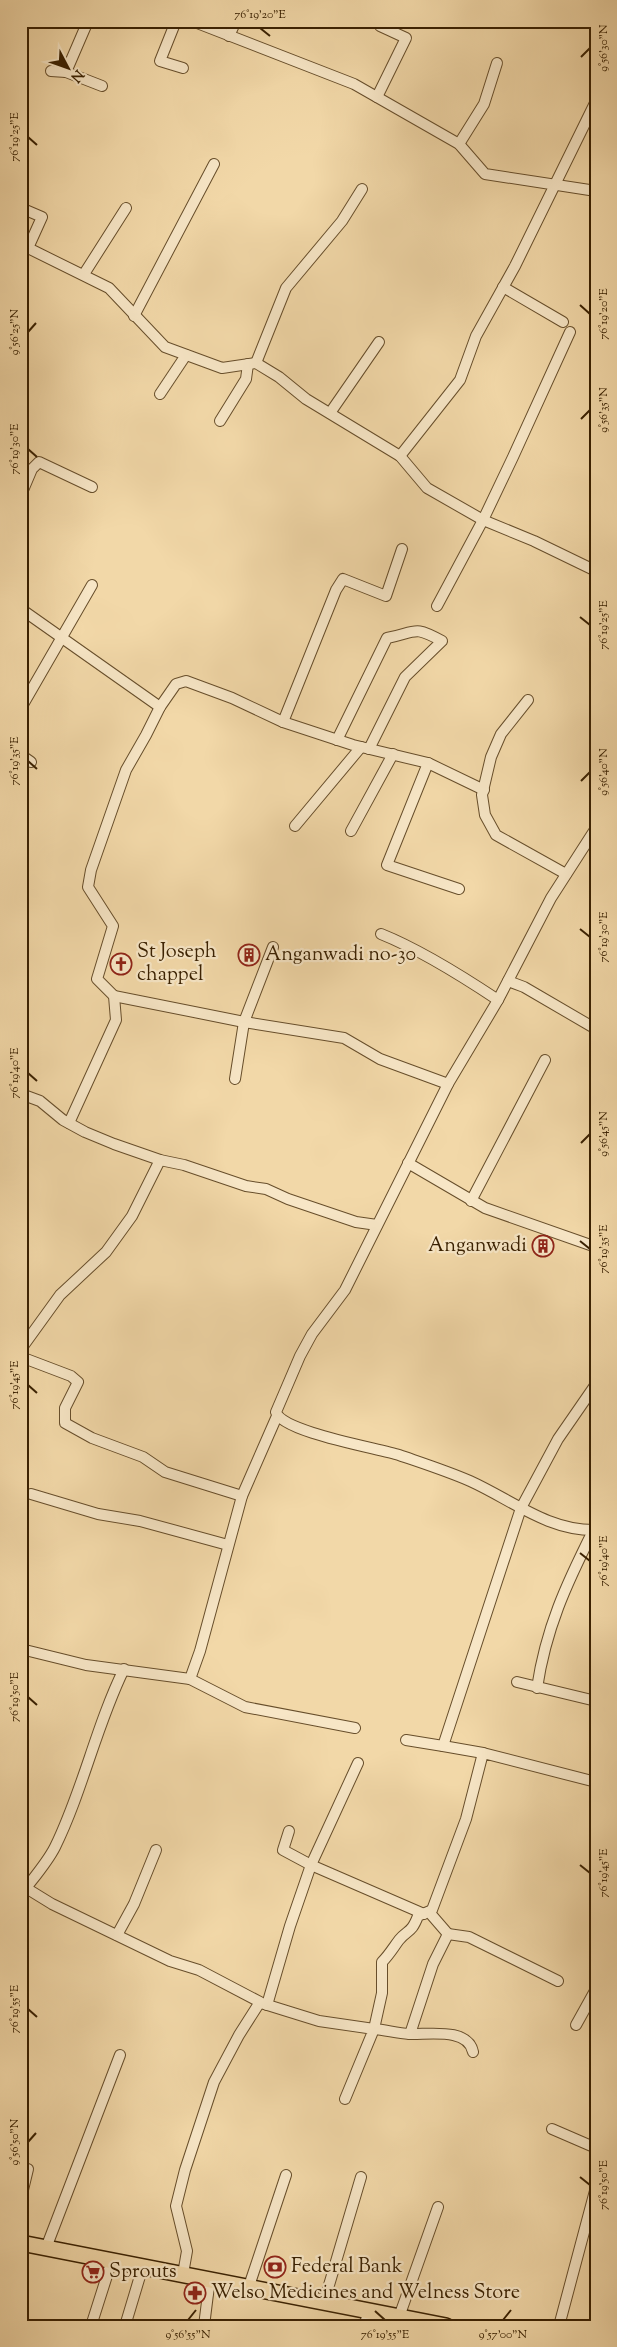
<svg xmlns="http://www.w3.org/2000/svg" width="617" height="2347" viewBox="0 0 617 2347" font-family="'Sorts Mill Goudy',serif">
  <style>
    .lines { fill: none; stroke-linecap: round; stroke-linejoin: round }
    .minor-casing { stroke: #674e2b; stroke-width: 12 }
    .highway-casing { stroke: #392001; stroke-width: 18 }
    .minor { stroke: #f7e6c6; stroke-width: 10 }
    .highway { stroke: #f2d8a8; stroke-width: 15 }
    .ticks { fill: none; stroke: #392001; stroke-width: 2 }
    .labels { text-anchor: middle; dominant-baseline: central; stroke-width: 4.5; stroke-linejoin: round; paint-order: stroke }
    .poi-label { font-size: 20px; fill: #392001; stroke: #f7e6c6; text-anchor: start }
    .neatline { fill: none; stroke: #392001; stroke-width: 2 }
    .ticks-label { font-size: 12px; text-anchor: middle; fill: #392001 }
  </style>
  <rect width="100%" height="100%" fill="#f2d8a8"/>
  <filter id="stains"><feTurbulence type="fractalNoise" baseFrequency=".004" numOctaves="4"/><feColorMatrix values="0 0 0 0 .2 0 0 0 0 .09 0 0 0 0 .02 0 0 0 .5 -.17"/></filter>
  <radialGradient id="worn" r=".72"><stop offset=".6" stop-color="#630" stop-opacity="0"/><stop offset="1" stop-color="#630" stop-opacity=".3"/></radialGradient>
  <g class="lines">
    <g class="minor-casing">
      <g id="minor">
        <path d="M88,21l-22,51 36,14"/>
        <path d="M176,21l-16,40 23,7"/>
        <path d="M192,21l162,63 105,60 26,30 111,17"/>
        <path d="M229,36l7,-15"/>
        <path d="M51,71l15,1"/>
        <path d="M377,97l29,-59 -26,-12"/>
        <path d="M459,144l25,-40 13,-41"/>
        <path d="M21,208l21,9 -14,31 81,40 56,59 57,21 34,-5 23,14 27,22 94,57 27,32 56,32 51,21 62,30"/>
        <path d="M84,274l42,-66"/>
        <path d="M503,287l60,35"/>
        <path d="M134,316l80,-152"/>
        <path d="M256,363l30,-75 56,-67 20,-32"/>
        <path d="M160,394l26,-39"/>
        <path d="M330,413l49,-71"/>
        <path d="M220,421l26,-42 2,-15"/>
        <path d="M400,456l60,-76 16,-44 39,-70 81,-165"/>
        <path d="M21,495l11,-26 7,-7 53,25"/>
        <path d="M437,606l46,-86 30,-63 57,-125"/>
        <path d="M21,609l139,98"/>
        <path d="M528,700l-27,34 -10,23 -9,38 3,20 11,20 70,39"/>
        <path d="M21,708l71,-123"/>
        <path d="M283,722l53,-132 7,-11 43,17 16,-47"/>
        <path d="M337,740l50,-102c30,-6 26,-13 55,3l-37,36 -36,72"/>
        <path d="M21,755l10,7"/>
        <path d="M428,763l-41,102 72,24"/>
        <path d="M295,826l66,-79"/>
        <path d="M596,828l-45,70 -53,102 -50,84 -103,206 -33,44 -12,22 -24,56c6,20 101,36 123,43 23,8 48,16 71,26 42,19 78,50 126,49"/>
        <path d="M351,831l42,-77"/>
        <path d="M381,934c40,16 81,42 117,66"/>
        <path d="M508,981l16,6 72,42"/>
        <path d="M114,996l130,26 100,16 36,21 68,25"/>
        <path d="M235,1079l9,-57 29,-75"/>
        <path d="M21,1094l19,7 23,19 22,12 29,12 46,16 24,5 62,21 20,3 22,10 68,23 21,3"/>
        <path d="M69,1123l47,-103 -2,-24 -17,-17 16,-53 -25,-39 3,-17 35,-100 20,-35 14,-28 16,-23 10,-3 46,17 51,24 70,23 75,18 56,27"/>
        <path d="M408,1163l77,45 111,39"/>
        <path d="M471,1201l74,-141"/>
        <path d="M21,1349l39,-54 46,-43 26,-36 28,-56"/>
        <path d="M21,1357l50,19 7,6 -13,26v15l27,15 51,19 22,15 77,24"/>
        <path d="M31,1494l67,20 42,7 88,24"/>
        <path d="M21,1649l65,16 104,14 10,-28 42,-155 35,-80"/>
        <path d="M124,1669c-28,57 -41,121 -69,178 -7,14 -19,28 -29,41l26,16 118,57 29,9 61,32 -21,33 -25,47 -29,88 -9,36 11,45 -4,23"/>
        <path d="M190,1679l55,28 110,21"/>
        <path d="M517,1682l79,19"/>
        <path d="M537,1688c9,-60 29,-103 56,-157"/>
        <path d="M406,1740l37,6"/>
        <path d="M483,1753l-40,-7 78,-238 37,-69 38,-55"/>
        <path d="M289,1831l-6,19 28,15 113,49"/>
        <path d="M448,1934l21,3 89,44"/>
        <path d="M117,1935l17,-31 22,-54"/>
        <path d="M261,2003l58,18 55,8 -29,70"/>
        <path d="M267,2005l23,-79 21,-61 47,-102"/>
        <path d="M576,2025l20,-36"/>
        <path d="M410,2034l23,-70 15,-30 -19,-22"/>
        <path d="M473,2052c-5,-25 -46,-17 -64,-18 -12,-1 -24,-4 -35,-5l8,-36v-31c7,-7 11,-14 17,-22 9,-11 12,-6 19,-24l14,-6 34,-91 17,-66 113,29"/>
        <path d="M552,2129l44,19"/>
        <path d="M21,2198l7,-29"/>
        <path d="M46,2248l74,-193"/>
        <path d="M249,2286l37,-111"/>
        <path d="M324,2302l37,-125"/>
        <path d="M399,2317l39,-110"/>
        <path d="M91,2326l21,-66"/>
        <path d="M125,2326l18,-60"/>
        <path d="M204,2326l6,-48"/>
        <path d="M364,2326l5,-15"/>
        <path d="M559,2326l37,-139"/>
      </g>
    </g>
    <g class="highway-casing">
      <path id="highway" d="M21,2243l425,83"/>
    </g>
    <use href="#minor" class="minor"/>
    <use href="#highway" class="highway"/>
  </g>
  <path class="ticks" d="M260,28l10,8M581,57l9,-9M28,137l9,8M580,305l10,9M28,332l8,-9M581,419l9,-9M28,449l9,8M580,617l10,8M28,761l9,8M581,781l9,-9M580,929l10,8M28,1073l9,8M581,1143l9,-9M580,1241l10,8M28,1385l9,8M580,1553l10,8M28,1697l9,8M580,1865l10,8M28,2009l9,8M28,2142l8,-9M580,2177l10,8M375,2311l10,9M188,2320l8,-10M503,2320l8,-10"/>
  <defs>
    <g id="building-ring" transform="scale(1.125)"><circle r="9.5" fill="#f7e6c6" stroke="#8f2418" stroke-width="1.5"/><path d="M-4-6H4V6H1V3H-1V6H-4ZM-2.5-4.3h1.7v1.8h-1.7ZM.8-4.3h1.7v1.8H.8ZM-2.5-1h1.7V.8h-1.7ZM.8-1h1.7V.8H.8Z" fill="#8f2418"/></g>
    <g id="church-ring" transform="scale(1.125)"><circle r="9.5" fill="#f7e6c6" stroke="#8f2418" stroke-width="1.5"/><path d="M-1.2-6h2.4v3.5h3.3v2.4h-3.3V6h-2.4V-.1h-3.3v-2.4h3.3Z" fill="#8f2418"/></g>
    <g id="bank-ring" transform="scale(1.125)"><circle r="9.5" fill="#f7e6c6" stroke="#8f2418" stroke-width="1.5"/><path d="M-6-4H6V4H-6ZM0-2.3a2.3 2.3 0 1 0 0 4.6a2.3 2.3 0 1 0 0-4.6Z" fill="#8f2418"/></g>
    <g id="supermarket-ring" transform="scale(1.125)"><circle r="9.5" fill="#f7e6c6" stroke="#8f2418" stroke-width="1.5"/><path d="M-6-5.5h2.5l.6 2H6L4.5 2H-2.5L-4.4-4H-6ZM-1.5 3.2a1.3 1.3 0 1 0 .1 0ZM3 3.2a1.3 1.3 0 1 0 .1 0Z" fill="#8f2418"/></g>
    <g id="pharmacy-ring" transform="scale(1.125)"><circle r="9.5" fill="#f7e6c6" stroke="#8f2418" stroke-width="1.5"/><path d="M-2-6h4v4h4v4h-4v4h-4v-4h-4v-4h4Z" fill="#8f2418"/></g>
  </defs>
  <g fill-rule="evenodd">
    <use href="#building-ring" x="249" y="955"/>
    <use href="#church-ring" x="121" y="964"/>
    <use href="#building-ring" x="543" y="1246"/>
    <use href="#bank-ring" x="275" y="2267"/>
    <use href="#supermarket-ring" x="93" y="2272"/>
    <use href="#pharmacy-ring" x="195" y="2293"/>
  </g>
  <g class="labels">
    <g class="poi-label">
      <text x="137" y="952">St Joseph<tspan x="137" dy="23">chappel</tspan></text>
      <text x="265" y="955">Anganwadi no-30</text>
      <text x="527" y="1246" text-anchor="end">Anganwadi</text>
      <text x="291" y="2267">Federal Bank</text>
      <text x="109" y="2272">Sprouts</text>
      <text x="211" y="2293">Welso Medicines and Welness Store</text>
    </g>
  </g>
  <rect width="617" height="2347" fill="none" stroke="#f2d8a8" stroke-width="55"/>
  <g transform="translate(68 68) rotate(131)" stroke="#f7e6c6" stroke-width="4" paint-order="stroke">
  <path d="M0-4L9 19L0 12L-9 19Z" fill="#392001"/>
  <text y="-8" font-size="14" font-weight="bold" text-anchor="middle" fill="#392001">N</text>
  </g>
  <rect x="28" y="28" width="562" height="2292" class="neatline"/>
  <g class="ticks-label">
    <text x="260" y="18">76°19'20"E</text>
    <text transform="translate(603 48) rotate(-90)" y="4">9°56'30"N</text>
    <text transform="translate(14 137) rotate(-90)" y="4">76°19'25"E</text>
    <text transform="translate(603 314) rotate(-90)" y="4">76°19'20"E</text>
    <text transform="translate(14 332) rotate(-90)" y="4">9°56'25"N</text>
    <text transform="translate(603 410) rotate(-90)" y="4">9°56'35"N</text>
    <text transform="translate(14 449) rotate(-90)" y="4">76°19'30"E</text>
    <text transform="translate(603 625) rotate(-90)" y="4">76°19'25"E</text>
    <text transform="translate(14 761) rotate(-90)" y="4">76°19'35"E</text>
    <text transform="translate(603 772) rotate(-90)" y="4">9°56'40"N</text>
    <text transform="translate(603 937) rotate(-90)" y="4">76°19'30"E</text>
    <text transform="translate(14 1073) rotate(-90)" y="4">76°19'40"E</text>
    <text transform="translate(603 1134) rotate(-90)" y="4">9°56'45"N</text>
    <text transform="translate(603 1249) rotate(-90)" y="4">76°19'35"E</text>
    <text transform="translate(14 1385) rotate(-90)" y="4">76°19'45"E</text>
    <text transform="translate(603 1561) rotate(-90)" y="4">76°19'40"E</text>
    <text transform="translate(14 1697) rotate(-90)" y="4">76°19'50"E</text>
    <text transform="translate(603 1873) rotate(-90)" y="4">76°19'45"E</text>
    <text transform="translate(14 2009) rotate(-90)" y="4">76°19'55"E</text>
    <text transform="translate(14 2142) rotate(-90)" y="4">9°56'50"N</text>
    <text transform="translate(603 2185) rotate(-90)" y="4">76°19'50"E</text>
    <text x="188" y="2338">9°56'55"N</text>
    <text x="385" y="2338">76°19'55"E</text>
    <text x="503" y="2338">9°57'00"N</text>
  </g>
  <rect width="100%" height="100%" filter="url(#stains)"/>
  <rect width="100%" height="100%" fill="url(#worn)"/>
</svg>
